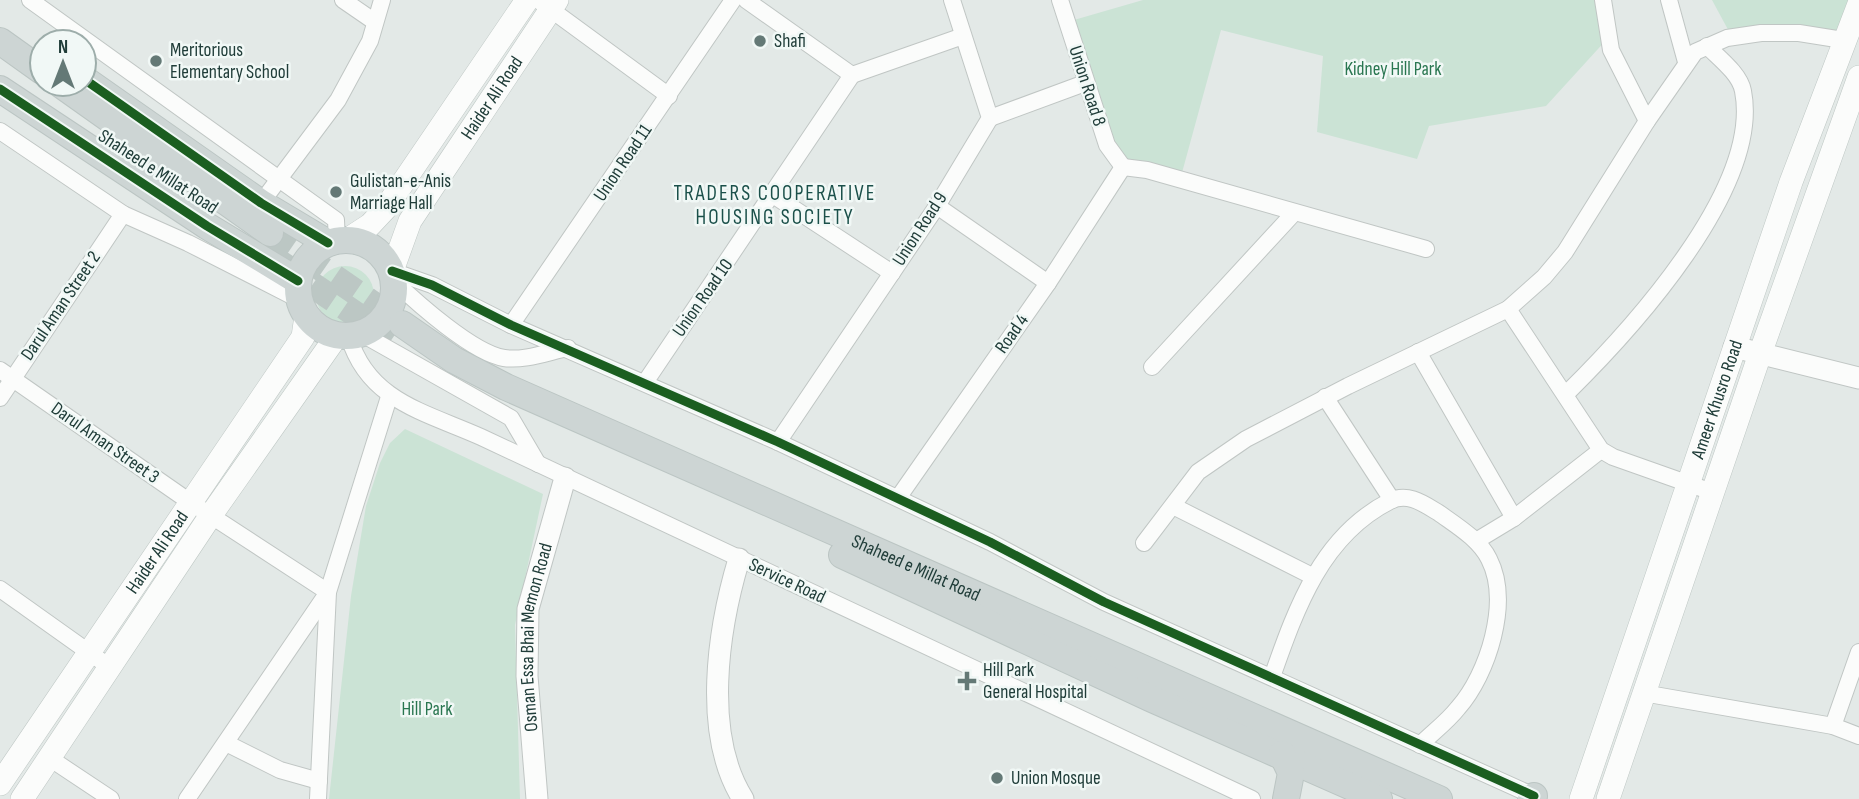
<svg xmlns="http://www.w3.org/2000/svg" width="1859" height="799" viewBox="0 0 1859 799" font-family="'Sofia Sans Condensed',sans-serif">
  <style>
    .green { fill: #cbe3d5 }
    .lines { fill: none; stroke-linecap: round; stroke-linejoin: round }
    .primary-tunnel { stroke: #bcc7c4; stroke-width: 26; stroke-dasharray: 26 13; stroke-linecap: butt }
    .minor-casing { stroke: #c0c6c4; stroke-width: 18 }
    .tertiary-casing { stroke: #c0c6c4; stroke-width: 23 }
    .secondary-casing { stroke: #bec7c4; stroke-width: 24 }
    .primary-casing { stroke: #bbc5c3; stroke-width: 28 }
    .minor { stroke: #fbfcfb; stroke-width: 16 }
    .tertiary { stroke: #fbfcfb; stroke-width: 21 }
    .secondary { stroke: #fbfcfb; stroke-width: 23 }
    .primary { stroke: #cdd5d4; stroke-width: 26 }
    .cycleway-casing { stroke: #f1f8f6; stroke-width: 13 }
    .cycleway { stroke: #1b5e20; stroke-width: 9 }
    .poi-dot { fill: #647976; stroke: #f1f8f6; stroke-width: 2.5 }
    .labels { text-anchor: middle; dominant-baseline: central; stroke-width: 5; stroke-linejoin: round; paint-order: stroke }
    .poi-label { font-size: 19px; fill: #203d39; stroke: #f1f8f6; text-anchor: start }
    .park-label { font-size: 19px; fill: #297650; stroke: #f1f8f6 }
    .street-label { font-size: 19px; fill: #203d39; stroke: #f1f8f6 }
    .neighbourhood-label { font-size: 21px; letter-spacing: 2px; fill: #1b504a; stroke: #f1f8f6 }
  </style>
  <rect width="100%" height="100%" fill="#e3e9e7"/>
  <g class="green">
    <path d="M1143,0h460l5,38 -62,68 -117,20 -12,33 -100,-27 6,-76 -102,-26 -41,150 -57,-13 -56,-145z"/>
    <path d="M1712,0h147l-16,40 -111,-3z"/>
    <circle cx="345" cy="295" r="29"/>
    <path d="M405,429l138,65 -28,131 5,174h-191l22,-203 15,-90 14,-43 10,-20z"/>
  </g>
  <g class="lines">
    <g class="primary-tunnel">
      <path d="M270,233l132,91"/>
      <path d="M280,263l112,76"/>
    </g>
    <g class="minor-casing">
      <g id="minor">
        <path d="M30,0l306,220 1,22"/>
        <path d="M343,0l32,22"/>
        <path d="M538,0l131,96"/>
        <path d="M746,0l106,75 111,-39"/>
        <path d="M1060,0l47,145 16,22"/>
        <path d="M1603,0l8,50 36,71"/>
        <path d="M1669,0l17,62"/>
        <path d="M990,118l95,-35"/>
        <path d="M0,131l123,83 65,29 110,56"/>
        <path d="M1123,167l24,3 279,79"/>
        <path d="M773,195l119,78"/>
        <path d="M261,203l77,-103 32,-59 12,-41"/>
        <path d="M937,206l111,77"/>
        <path d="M392,271l40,14 79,40 267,117 212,100 114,60 430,194"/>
        <path d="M394,281c23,22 79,72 110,77 20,3 44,-6 64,-10"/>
        <path d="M1508,309l93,141 12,7 99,35"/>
        <path d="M511,325l222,-325"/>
        <path d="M362,334l149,84 27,46"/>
        <path d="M349,337c19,64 76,75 132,100l771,362"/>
        <path d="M1418,352l96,166"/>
        <path d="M1152,367l141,-153"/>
        <path d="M0,370l190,132 138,90 -141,207"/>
        <path d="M646,381l206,-306"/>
        <path d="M1566,394c64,-63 196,-206 177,-303 -3,-17 -24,-33 -36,-45"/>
        <path d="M1325,397l67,103"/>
        <path d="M0,398l123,-184"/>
        <path d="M778,442l159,-236 53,-88 -38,-118"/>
        <path d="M898,498l150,-215 75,-116"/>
        <path d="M1173,506l139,70"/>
        <path d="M1476,541l38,-23 87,-68"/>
        <path d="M1144,543l54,-71 48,-33 102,-53 160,-77 36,-32 21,-25 82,-131 48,-69 32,-14 34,-5h38l44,7"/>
        <path d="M0,589l111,79"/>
        <path d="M1272,677c24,-68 49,-141 118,-176 18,-9 34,3 49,12 18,13 40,26 50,46 22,43 -1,115 -31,149 -11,14 -26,25 -38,37"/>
        <path d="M1643,693l190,33 26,10"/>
        <path d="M1833,726l26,-74"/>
        <path d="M226,743l54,27 39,11"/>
        <path d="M51,759l60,40"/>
        <path d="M318,799l10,-207 61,-195"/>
      </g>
    </g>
    <g class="tertiary-casing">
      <g id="tertiary">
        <path d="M1734,347l125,31"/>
        <path d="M739,559c-21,70 -37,175 4,240"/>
        <path id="s1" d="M537,799l-10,-123 1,-67 37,-131"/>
      </g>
    </g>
    <g class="secondary-casing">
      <g id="secondary">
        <path d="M347,240l23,-15 15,-16 142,-209"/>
        <path id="s2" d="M392,271l18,-50 147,-221"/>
        <path id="s3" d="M0,784l303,-447 3,-21"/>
        <path d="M22,799l189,-284 125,-178"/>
        <path id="s4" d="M1581,799l210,-617 68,-178"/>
        <path d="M1608,799l152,-445 99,-277"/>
      </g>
    </g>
    <g class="primary-casing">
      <g id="primary">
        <path d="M0,41l42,30"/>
        <path d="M84,79l177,124 67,40"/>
        <path d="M60,84l210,149"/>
        <path d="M0,89l207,137 91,55"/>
        <circle cx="346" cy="288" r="48"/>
        <path id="s5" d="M402,324l52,36 52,27 933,412"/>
        <path d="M842,555l310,144 227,100"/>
        <path d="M1282,754l9,19 -5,26"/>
        <path d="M1531,799l3,-3"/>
      </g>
    </g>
    <use href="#minor" class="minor"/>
    <use href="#tertiary" class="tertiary"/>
    <use href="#secondary" class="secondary"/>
    <use href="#primary" class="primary"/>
    <g class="cycleway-casing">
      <g id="cycleway">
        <path d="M84,79l177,124 67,40"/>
        <path d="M0,89l207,137 91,55"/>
        <path d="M392,271l40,14 79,40 267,117 212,100 114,60 430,194"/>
      </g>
    </g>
    <use href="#cycleway" class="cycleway"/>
  </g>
  <g class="poi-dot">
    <circle cx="760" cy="41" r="7"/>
    <circle cx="156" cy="61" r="7"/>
    <circle cx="336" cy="192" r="7"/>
    <path d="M963.5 670.5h7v7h7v7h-7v7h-7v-7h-7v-7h7z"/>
    <circle cx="997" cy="778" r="7"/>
  </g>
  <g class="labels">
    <g class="poi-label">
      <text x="774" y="41">Shafi</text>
      <text x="170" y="50">Meritorious<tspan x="170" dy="22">Elementary School</tspan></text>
      <text x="350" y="181">Gulistan-e-Anis<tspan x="350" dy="22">Marriage Hall</tspan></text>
      <text x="983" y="670">Hill Park<tspan x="983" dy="22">General Hospital</tspan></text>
      <text x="1011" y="778">Union Mosque</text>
    </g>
    <g class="park-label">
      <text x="1393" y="69">Kidney Hill Park</text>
      <text x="427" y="709">Hill Park</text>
    </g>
    <g class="street-label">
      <text transform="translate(1087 86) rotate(72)">Union Road 8</text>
      <text stroke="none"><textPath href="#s2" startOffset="201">Haider Ali Road</textPath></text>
      <text transform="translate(623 163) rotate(-56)">Union Road 11</text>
      <text transform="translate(158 172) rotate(33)">Shaheed e Millat Road</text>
      <text transform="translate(920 229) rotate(-57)">Union Road 9</text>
      <text transform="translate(703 298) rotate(-55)">Union Road 10</text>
      <text transform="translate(61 306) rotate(-56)">Darul Aman Street 2</text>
      <text transform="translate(1012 334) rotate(-55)">Road 4</text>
      <text stroke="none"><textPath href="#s4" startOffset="422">Ameer Khusro Road</textPath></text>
      <text transform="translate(105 443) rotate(35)">Darul Aman Street 3</text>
      <text stroke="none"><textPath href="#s3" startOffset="280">Haider Ali Road</textPath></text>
      <text stroke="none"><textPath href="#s5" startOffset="570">Shaheed e Millat Road</textPath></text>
      <text transform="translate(787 581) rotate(25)">Service Road</text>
      <text stroke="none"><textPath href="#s1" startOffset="163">Osman Essa Bhai Memon Road</textPath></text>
    </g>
    <g class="neighbourhood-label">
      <text x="775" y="193">TRADERS COOPERATIVE<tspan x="775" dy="24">HOUSING SOCIETY</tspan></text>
    </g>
  </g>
  <g transform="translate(63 63)"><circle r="33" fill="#f1f8f6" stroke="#9dadaa" stroke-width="2"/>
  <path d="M0-5L12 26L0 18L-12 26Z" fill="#647976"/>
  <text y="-10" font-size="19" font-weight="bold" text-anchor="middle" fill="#203d39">N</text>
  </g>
</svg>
